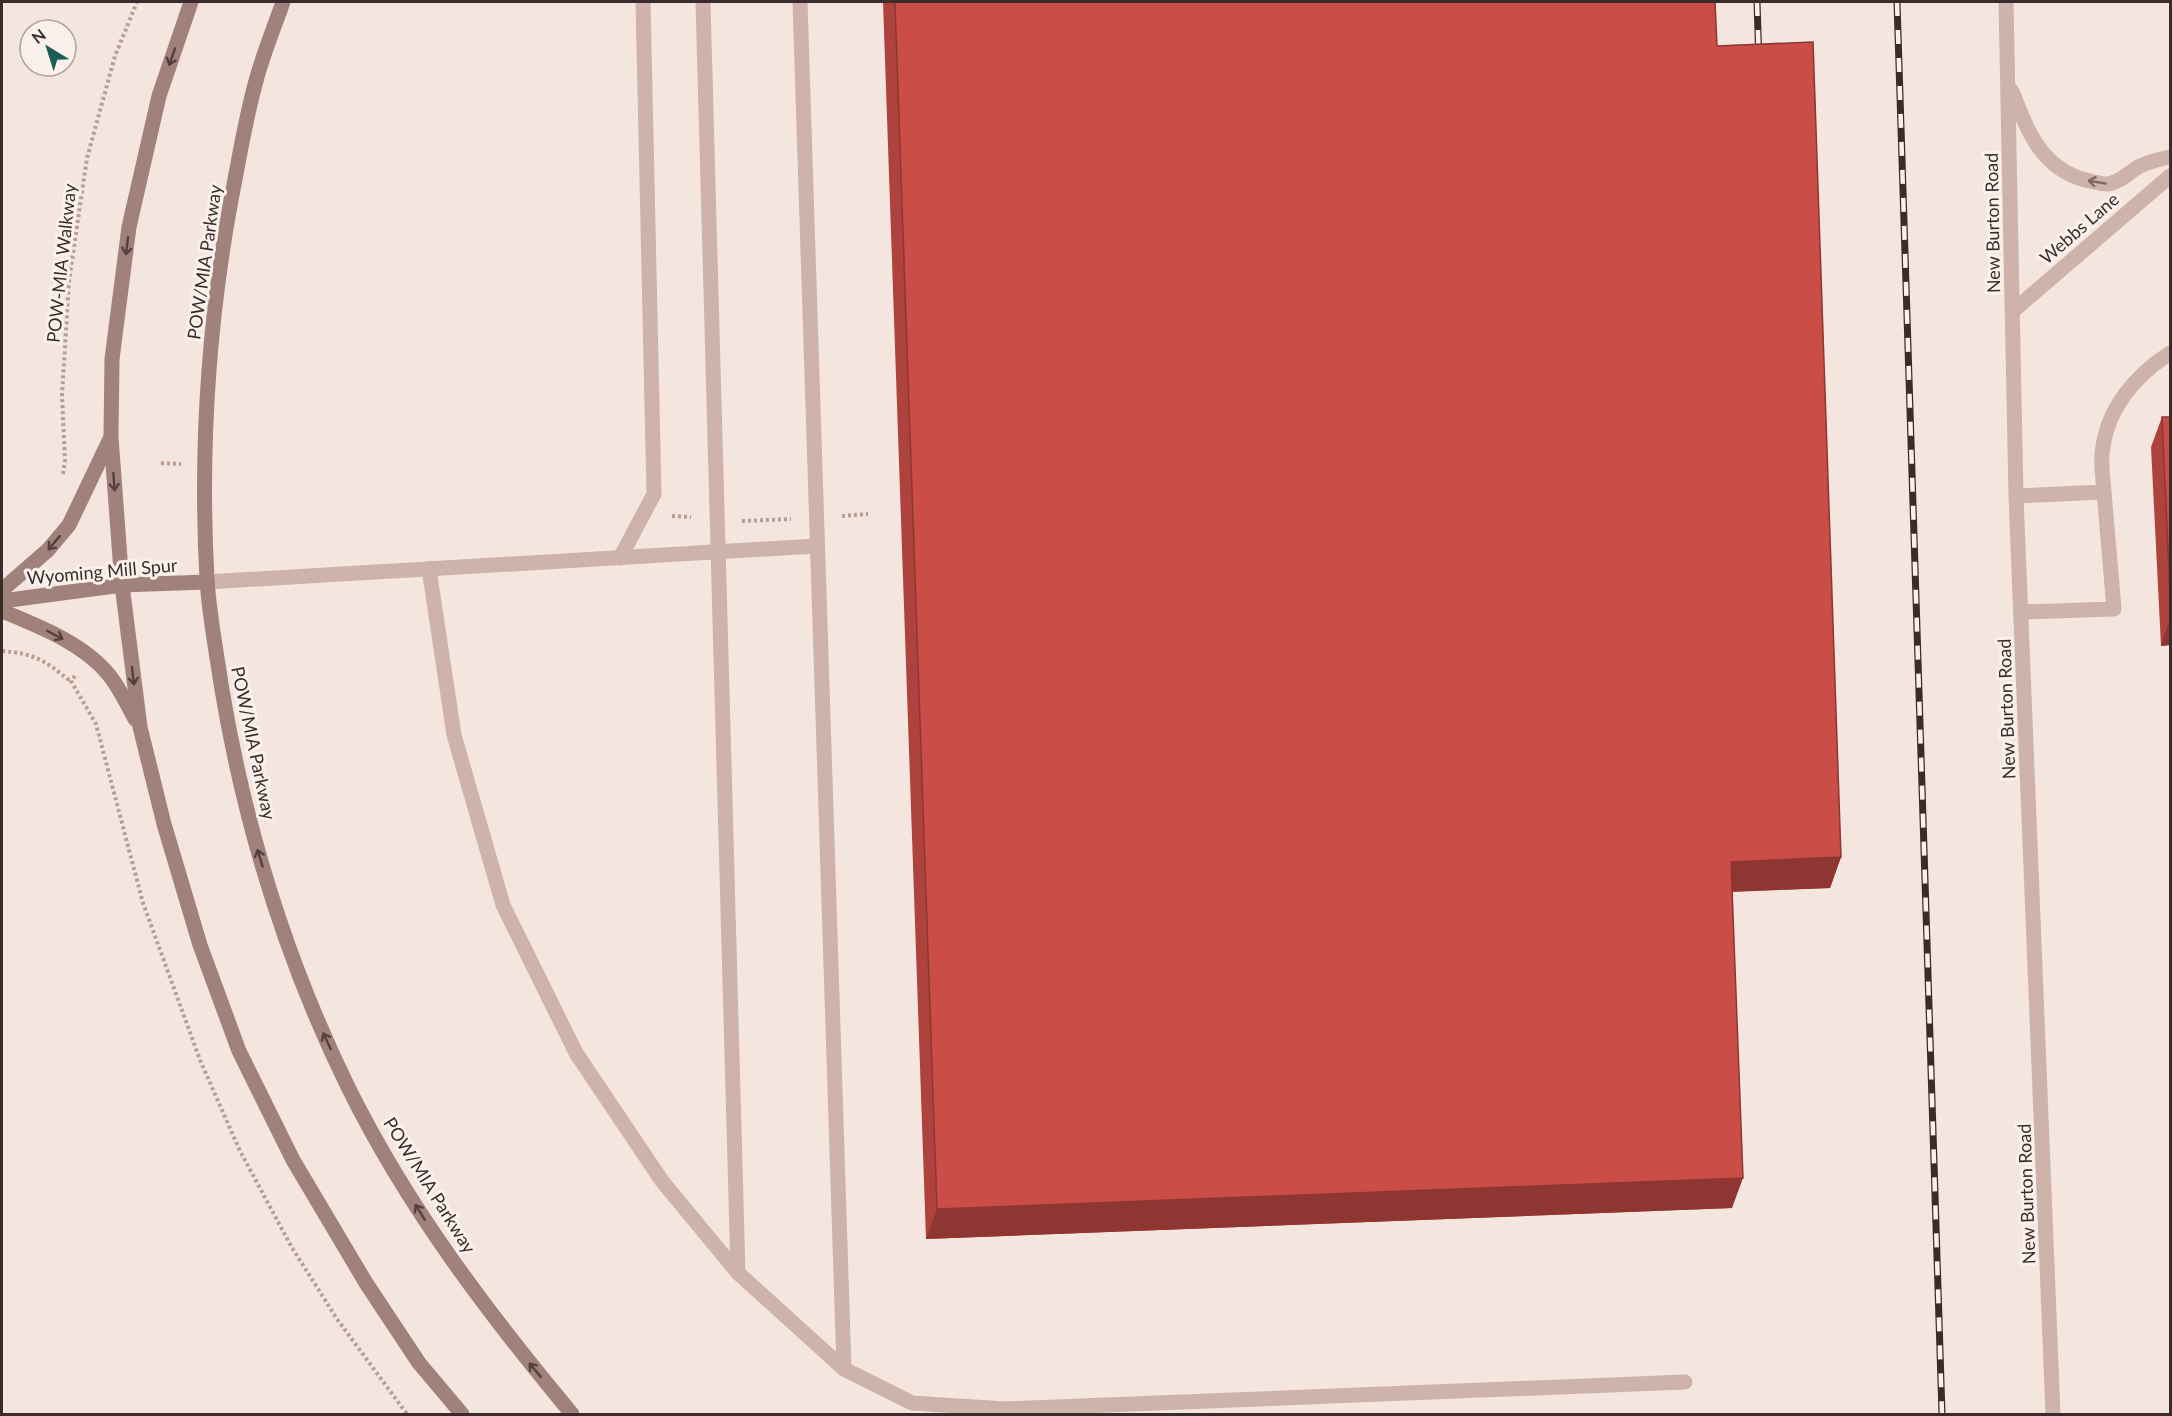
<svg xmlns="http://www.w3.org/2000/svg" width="2172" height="1416" viewBox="0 0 2172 1416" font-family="Lato,sans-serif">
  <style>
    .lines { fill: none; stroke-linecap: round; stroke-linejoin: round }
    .path { stroke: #b99d94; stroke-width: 4; stroke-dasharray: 3 3; stroke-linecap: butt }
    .service { stroke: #cdb3aa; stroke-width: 15 }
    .tertiary { stroke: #cdb3aa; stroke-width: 15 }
    .secondary { stroke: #a1817b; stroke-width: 15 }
    .rail-casing { stroke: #3a2c2a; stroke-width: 7 }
    .rail { stroke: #fbf1ec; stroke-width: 4.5; stroke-dasharray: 14; stroke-linecap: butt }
    .wall { fill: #ae423d }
    .shaded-wall { fill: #8d3632 }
    .building { fill: #ca4d47; stroke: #8d3632; stroke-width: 1.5 }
    .oneway { stroke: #54413e }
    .oneway2 { stroke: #7c6964 }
    .labels { text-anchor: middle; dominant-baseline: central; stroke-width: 6; stroke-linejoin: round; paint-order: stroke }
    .street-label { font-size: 18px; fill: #3a2c2a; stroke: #fbf1ec }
  </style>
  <rect width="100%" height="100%" fill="#f4e6df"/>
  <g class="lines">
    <g class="path">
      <path d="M161,463l20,1"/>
      <path d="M63,474l2,-13 -3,-65 7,-115 18,-123 28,-102 22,-54"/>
      <path d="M672,516l19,1"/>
      <path d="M842,516l26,-2"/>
      <path d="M742,521l49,-2"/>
      <path d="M2,651c34,3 42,9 68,30"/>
      <path d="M75,676l-4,5 25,43 47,179 57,157 40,91 51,95 46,73 70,95"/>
    </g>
    <g class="service">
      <path d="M703,2l35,1271"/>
      <path d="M800,2l44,1367"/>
      <path d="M2016,496l88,-4c-1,-12 -3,-26 -2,-38 4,-44 32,-78 68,-101"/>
      <path d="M620,558l34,-64 -11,-492"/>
      <path d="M429,569l25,166 49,170 73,148 86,128 76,92 106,96 68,34 94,6 679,-27"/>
      <path d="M207,582l609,-36"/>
      <path d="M2021,612l93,-3 -10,-117"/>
    </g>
    <g class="tertiary">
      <path d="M2006,2l10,494 37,918"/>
      <path d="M2012,91c15,39 29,77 73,89 6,1 16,4 22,4 13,-1 22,-12 33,-18 9,-4 20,-7 30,-9"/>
      <path d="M2013,311l157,-135"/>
    </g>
    <g class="secondary">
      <path d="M191,2l-32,94 -30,131 -17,132 -1,78 11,148 18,142 24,97 36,121 39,106 54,109 73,123 53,80 43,51"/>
      <path d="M283,2c-9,26 -20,52 -27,79 -11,39 -17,79 -25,119 -23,125 -31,252 -24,379 2,35 9,70 14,105 23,140 65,277 128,405 59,119 139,224 223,325"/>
      <path d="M2,590l46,-40 21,-25 41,-86"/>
      <path d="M2,601l120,-16 85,-3"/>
      <path d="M2,611c36,15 81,32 107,64 10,12 18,29 26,44"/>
    </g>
    <g class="rail-casing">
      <g id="rail">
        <path d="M1757,2l2,60"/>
        <path d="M1897,2l45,1412"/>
      </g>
    </g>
    <use href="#rail" class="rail"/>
  </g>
  <g class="wall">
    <path d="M883,2h832l2,44 124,811 -11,31 -98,4v316l-806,31z"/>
    <path d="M2162,417h8v228l-9,1 -10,-199z"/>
  </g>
  <g class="shaded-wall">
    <path d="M2170,618v27l-9,1z"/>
    <path d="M1841,857l-11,31 -110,4 11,-30z"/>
    <path d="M1743,1178l-11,30 -806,31 11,-30z"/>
  </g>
  <g class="building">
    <path d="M895,2h820l2,44 96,-4 28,815 -110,5 12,316 -806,31z"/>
    <path d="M2162,417h8v177z"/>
  </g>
  <defs><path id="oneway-shaft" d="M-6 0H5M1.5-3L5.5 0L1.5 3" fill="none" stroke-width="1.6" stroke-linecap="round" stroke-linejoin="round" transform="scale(1.5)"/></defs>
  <g class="oneway">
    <use href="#oneway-shaft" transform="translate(172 57) rotate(109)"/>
    <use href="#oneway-shaft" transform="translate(127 246) rotate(97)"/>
    <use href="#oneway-shaft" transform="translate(114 482) rotate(86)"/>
    <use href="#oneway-shaft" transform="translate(54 543) rotate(130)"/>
    <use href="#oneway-shaft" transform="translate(55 635) rotate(28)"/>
    <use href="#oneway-shaft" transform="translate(133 676) rotate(83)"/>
    <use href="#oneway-shaft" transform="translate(260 858) rotate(-107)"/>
    <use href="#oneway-shaft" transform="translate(327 1041) rotate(-115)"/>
    <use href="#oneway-shaft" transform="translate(420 1212) rotate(-122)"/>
    <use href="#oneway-shaft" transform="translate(535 1370) rotate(-130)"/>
  </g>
  <use class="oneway2" href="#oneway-shaft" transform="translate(2097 182) rotate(-170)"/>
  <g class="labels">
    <g class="street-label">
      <text transform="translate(1992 223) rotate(-91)">New Burton Road</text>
      <text transform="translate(2079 228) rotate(-41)">Webbs Lane</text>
      <text transform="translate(204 262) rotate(-82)">POW/MIA Parkway</text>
      <text transform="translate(61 263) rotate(-84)">POW-MIA Walkway</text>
      <text transform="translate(102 571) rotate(-5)">Wyoming Mill Spur</text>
      <text transform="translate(2006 709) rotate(-92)">New Burton Road</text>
      <text transform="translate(254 743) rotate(78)">POW/MIA Parkway</text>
      <text transform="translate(430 1185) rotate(58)">POW/MIA Parkway</text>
      <text transform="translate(2026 1194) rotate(-92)">New Burton Road</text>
    </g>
  </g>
  <rect width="2172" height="1416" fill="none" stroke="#3a2c2a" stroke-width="6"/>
  <g transform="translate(48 48) rotate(322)"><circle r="28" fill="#fbf1ec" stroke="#aea29e" stroke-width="1.5"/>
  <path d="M0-4.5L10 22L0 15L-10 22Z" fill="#1d5d55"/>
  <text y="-9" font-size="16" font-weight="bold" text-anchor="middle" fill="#3a2c2a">N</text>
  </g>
</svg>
